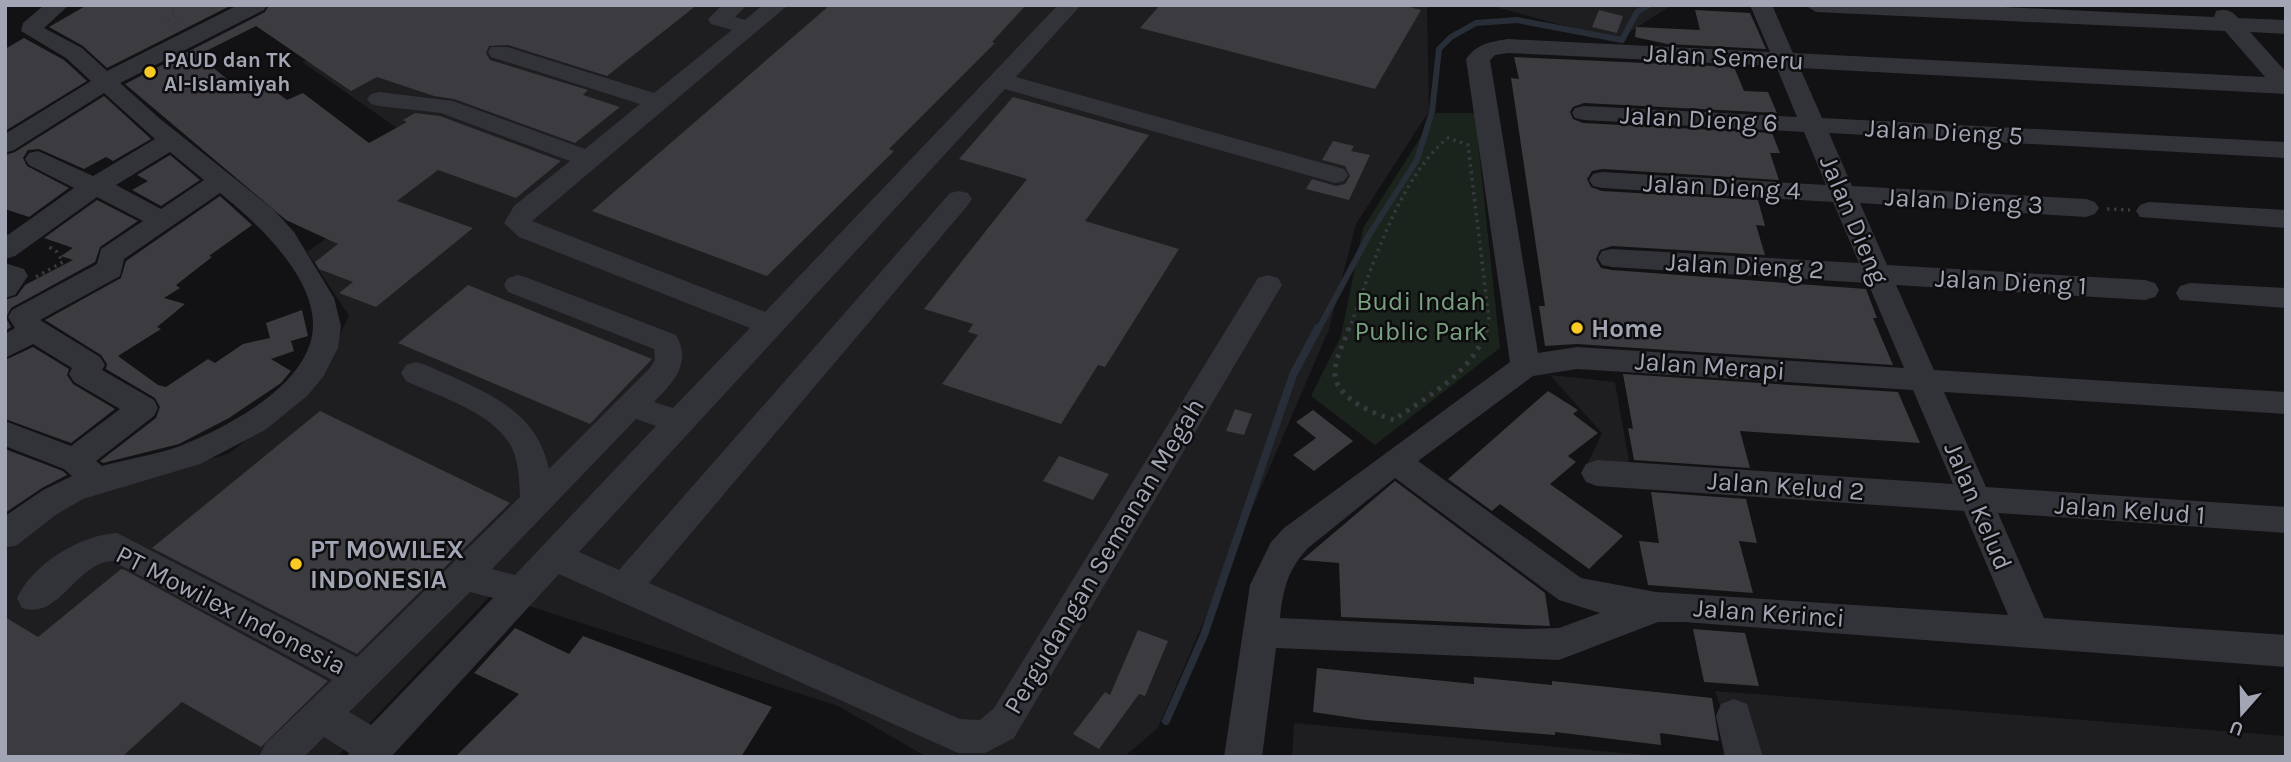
<svg xmlns="http://www.w3.org/2000/svg" width="2291" height="762" viewBox="0 0 2291 762" font-family="Karla,sans-serif">
  <style>
    .built { fill: #1e1d20 }
    .green { fill: #1b231d }
    .lines { fill: none; stroke-linecap: round; stroke-linejoin: round }
    .stream-far1 { stroke: #272e37; stroke-width: 6 }
    .stream { stroke: #272e37; stroke-width: 8 }
    .building { fill: #3c3b40 }
    .path-far1 { stroke: #38393f; stroke-width: 3.5; stroke-dasharray: 2.5 4.5; stroke-linecap: butt }
    .path { stroke: #38393f; stroke-width: 5; stroke-dasharray: 3.5 6; stroke-linecap: butt }
    .minor { fill: #323338; fill-rule: evenodd }
    .poi-dot { fill: #fac923; stroke: #0d0c0e; stroke-width: 2.5 }
    .labels { text-anchor: middle; dominant-baseline: central; stroke-width: 5; stroke-linejoin: round; paint-order: stroke }
    .far-poi-label { font-size: 21px; font-weight: bold; fill: #a2a6b4; stroke: #0d0c0e; text-anchor: start }
    .street-label { font-size: 26px; fill: #a2a6b4; stroke: #0d0c0e }
    .park-label { font-size: 26px; fill: #78a17f; stroke: #0d0c0e }
    .poi-label { font-size: 26px; font-weight: bold; fill: #a2a6b4; stroke: #0d0c0e; text-anchor: start }
  </style>
  <rect width="100%" height="100%" fill="#121113"/>
  <g class="built">
    <path d="M336,5h1091l2,106 -73,113 -27,105 -171,399 -34,29h-197l-89,-51 -346,-112 -155,163h-332v-206l67,-55 156,-42 86,-67 35,-71 -42,-64 70,-50 30,-67 -105,-73 65,-33z"/>
    <path d="M1488,5h184l-55,35z"/>
    <path d="M1550,375l65,7 16,91 -46,-4 17,-36z"/>
    <path d="M1715,691l571,45v21h-548z"/>
    <path d="M1294,723l374,34h-376z"/>
  </g>
  <path class="green" d="M1436,113h39l25,235 -125,97 -64,-49 30,-60 22,-108z"/>
  <g class="lines">
    <path class="stream-far1" d="M1318,330l51,-95 48,-75 15,-48 7,-63 12,-12 25,-14 41,-3 105,20 15,-28 12,-7"/>
    <path class="stream" d="M1166,721l38,-86 89,-260 25,-47"/>
  </g>
  <g class="building">
    <path d="M87,5h145l-125,63 -24,-22 -34,-19z"/>
    <path d="M269,5h428l-90,71 -99,-31 -19,1 -3,7 4,7 98,30 -5,5 37,12 -45,36 -121,-44 -20,-3 -57,-19 -26,14 -95,-65 -58,29 41,34 21,-9 27,20 16,-7 66,50 38,-21 -4,-2 12,-7 25,3 121,45 -45,37 -78,-28 -41,31 76,27 -97,79 -37,-14 14,-11 -34,-13 -4,-7 23,-18 -52,-24 -161,-136 140,-72z"/>
    <path d="M830,5h196l-34,37 3,1 -106,106 5,2 -127,125 -175,-65z"/>
    <path d="M1160,5h242l19,5 -46,79 -235,-61z"/>
    <path d="M1599,10l24,6 -6,17 -25,-6z"/>
    <path d="M1695,10l55,3 16,36 -99,-5 -32,-7 1,-10 64,3z"/>
    <path d="M24,38l40,22 23,21 -82,50v-82z"/>
    <path d="M1514,57l220,10 10,24 24,1 9,21 -193,-10 -11,4 -3,5 3,7 10,4 189,10 8,20h-10l9,27 -177,-11 -10,2 -5,8 4,8 11,4 156,9 7,26 -9,-1 9,30 -153,-9 -12,4 -4,9 5,9 11,2 254,19 11,29h-4l20,47 -316,-21 -32,2 -6,-40h6l-34,-228 8,1z"/>
    <path d="M104,96l47,43 -38,22 -7,-4 -22,12 -45,-20 -11,1 -5,8 4,8 42,22 -40,29 -24,-8v-54l10,-3z"/>
    <path d="M1013,97l136,38 -64,86 94,28 -74,118 -7,-2 -37,59 -119,-40 36,-49 -10,-3 5,-8 -49,-15 103,-130 -68,-20z"/>
    <path d="M1333,141l21,5 -3,5 19,4 -21,45 -43,-11 6,-10 24,7 9,-2 5,-8 -5,-10 -23,-6z"/>
    <path d="M170,155l30,25 -39,26 -29,-16 16,-9 -11,-6z"/>
    <path d="M220,196l32,29 -43,31 3,1 -36,28 4,3 -16,10 21,6 -28,23 4,2 -43,27 40,29 8,2 42,-28 7,4 28,-19 27,-6 -4,-15 36,-13 6,26 -17,5 3,10 -23,8 20,12 -10,12 -52,35 -50,26 -76,19 -3,-2 56,-43 4,-11 -5,-9 -49,-29 1,-5 -6,-9 -56,-35 76,-42 5,-17z"/>
    <path d="M97,200l41,21 -38,26 -5,15 -84,46 -5,10 5,9 -6,4v-31l12,-4 8,-11 48,-25 -12,-4 12,-8 -29,-10z"/>
    <path d="M468,285l184,74 -62,65 -192,-81z"/>
    <path d="M33,347l36,22 -2,6 6,9 42,25 -44,34 -66,-24v-59z"/>
    <path d="M1623,374l275,18 22,51 -180,-12 10,37 -116,-8 -6,-32 5,1z"/>
    <path d="M1548,391l30,19 -5,4 25,19 -30,23 8,6 -26,22 73,52 -34,33 -89,-65 -8,7 -44,-32z"/>
    <path d="M1235,409l17,5 -8,21 -18,-4z"/>
    <path d="M1313,410l40,31 -39,30 -21,-16 23,-17 -20,-16z"/>
    <path d="M320,411l190,92 -153,151 -205,-106z"/>
    <path d="M5,449l58,22 4,4 -25,13 -37,25z"/>
    <path d="M1059,456l50,18 -16,26 -50,-19z"/>
    <path d="M1395,481l150,112 5,33 -209,-9 -2,-54 -37,-3z"/>
    <path d="M1651,492l95,7 11,44 -18,-2 14,52 -105,-8 -9,-44 20,2z"/>
    <path d="M121,569l4,1 203,111 -67,66 -79,-45 -60,55h-117v-140l33,20z"/>
    <path d="M515,628l54,26 14,-18 189,71 -31,50h-286l64,-63 -45,-21z"/>
    <path d="M1693,629l52,4 14,53 -55,-4z"/>
    <path d="M1138,630l30,11 -23,55 -6,-2 -40,55 -26,-15 32,-42 5,3z"/>
    <path d="M1317,668l157,16v-7l78,8v-4l160,17 7,43 -59,-8 1,12 -106,-13v3l-189,-15 -53,-8z"/>
  </g>
  <g class="lines">
    <g class="path-far1">
      <path d="M176,25l-7,-5 8,-5 -7,-3 9,-7"/>
      <path d="M2107,209l23,1"/>
      <path d="M36,277l27,-15 -6,-10 -9,-6"/>
      <path d="M1349,330c21,-58 50,-153 99,-192l20,7 21,175 -3,10"/>
    </g>
    <path class="path" d="M1349,328c-4,13 -13,28 -14,42 -3,27 39,44 59,50 35,-25 80,-48 93,-92"/>
    <g class="minor">
      <path d="M44,5h25l-25,23 38,20 25,23 131,-66h29l-3,5 -144,73 39,35 115,92 20,22 40,66 7,28 -3,22 -15,29 -16,19 -42,34 -65,34 -117,35 -26,15 -40,31 -12,3v-32l38,-26 29,-14 -8,-7 -59,-23v-25l66,25 49,-37 -46,-27 -5,-8 3,-6 -39,-24 -28,14v-24l10,-6 -7,-11 4,-7 85,-46 4,-15 42,-28 -46,-24 -82,59 -10,3v-22l69,-49 -45,-23 -4,-6 4,-6 9,-2 55,25 62,-37 -51,-46 -90,57 -9,3v-19l86,-53 -25,-23 -45,-27 2,-8zM170,152l34,28 -43,29 -45,-24zM220,193c36,29 94,82 93,133 -1,58 -87,102 -133,120 -25,9 -53,13 -78,20l-6,-5 58,-45 4,-8 -4,-8 -52,-30 3,-5 -5,-8 -60,-37 80,-44 4,-17z"/>
      <path d="M722,5h25l-12,12 10,3 18,-15h25l-256,216 233,91 293,-307h23l-65,72 328,92 4,6 -4,6 -9,2 -330,-94 -426,463 40,18 331,-377 9,-2 9,2 4,6 -4,6 -319,378 311,136 20,1 14,-12 264,-430 10,-3 10,3 4,7 -268,453 -29,15h-27l-399,-179 -168,183h-44l2,-4 -25,-16 -20,20h-45l6,-13 67,-64 -219,-119c-37,1 -54,60 -91,47l-5,-10c16,-34 63,-63 100,-65l240,124 163,-160c-1,-16 -1,-34 -8,-49 -18,-36 -73,-51 -106,-67l-5,-8 5,-8 10,-3 10,3c52,24 110,41 123,104l100,-100 6,-9 -1,-11 -146,-57 -4,-7 4,-7 10,-3 10,3 148,57c16,27 -2,47 -22,67l19,6 77,-80 -231,-91 -15,-14 10,-17 56,-45 -129,-48 -62,-7 -8,-2 -4,-5 4,-5 8,-2 74,9 132,48 55,-45 -149,-47 -3,-5 3,-5h16l147,46 78,-63 -21,-6 -3,-5zM636,419l20,7 -141,149 -23,-6zM470,592l23,6 -122,127 -22,-13z"/>
      <path d="M1750,5h22l21,48 472,24 -40,-46 -409,-19 -11,-7h157l252,12 2,-6c10,-2 15,-1 22,7l48,2v14l-36,-2 36,40v22l-486,-26 22,50 464,24v16l-457,-25 23,53 234,13 9,3 4,6 -4,6 -9,3 -226,-14 27,62 258,15 10,3 4,7 -4,7 -10,3 -249,-15 38,85 352,22v22l-342,-22 42,95 300,20v26l-288,-20 46,105 242,17v32l-602,-45h-26l-99,38 -283,-12 -14,109h-38l26,-172 21,-43 13,-14 226,-166 -44,-303c12,-16 24,-17 42,-20l262,13zM1508,53l268,13 21,51 -213,-11 -9,2 -3,5 3,5 9,2 220,12 22,53 -224,-13 -9,2 -4,6 4,6 9,2 231,14 26,61 -247,-14 -10,2 -4,7 4,7 10,2 256,16 36,85 -327,-21 -39,6 -48,-293 5,-5zM1577,369l336,21 40,94 -356,-24 -11,4 -5,9 5,9 11,4 367,25 44,104 -352,-23 -75,-14 -163,-117 115,-85zM1395,478l164,122 41,13 -41,15 -32,1 -247,-11c3,-29 8,-49 28,-70z"/>
      <path d="M2149,202l137,8v18l-146,-11 -4,-6 4,-6z"/>
      <path d="M5,263l19,6 4,7 -13,19 -10,3z"/>
      <path d="M2190,283l96,5v20l-106,-8 -4,-7 4,-7z"/>
      <path d="M1734,699l13,5 16,53h-38l-9,-41 5,-12z"/>
    </g>
  </g>
  <g class="poi-dot">
    <circle cx="150" cy="72" r="7"/>
    <circle cx="1577" cy="328" r="7"/>
    <circle cx="296" cy="564" r="7"/>
  </g>
  <g class="labels">
    <g class="far-poi-label">
      <text x="164" y="60">PAUD dan TK<tspan x="164" dy="24">Al-Islamiyah</tspan></text>
    </g>
    <g class="street-label">
      <text transform="translate(1724 57) rotate(3)">Jalan Semeru</text>
      <text transform="translate(1699 119) rotate(3)">Jalan Dieng 6</text>
      <text transform="translate(1944 132) rotate(3)">Jalan Dieng 5</text>
      <text transform="translate(1722 187) rotate(3)">Jalan Dieng 4</text>
      <text transform="translate(1964 201) rotate(3)">Jalan Dieng 3</text>
      <text transform="translate(1854 220) rotate(67)">Jalan Dieng</text>
      <text transform="translate(1745 266) rotate(3)">Jalan Dieng 2</text>
      <text transform="translate(2011 282) rotate(3)">Jalan Dieng 1</text>
      <text transform="translate(1710 366) rotate(4)">Jalan Merapi</text>
      <text transform="translate(1786 486) rotate(4)">Jalan Kelud 2</text>
      <text transform="translate(1978 506) rotate(67)">Jalan Kelud</text>
      <text transform="translate(2130 510) rotate(4)">Jalan Kelud 1</text>
      <text transform="translate(1104 556) rotate(-59)">Pergudangan Semanan Megah</text>
      <text transform="translate(231 610) rotate(27)">PT Mowilex Indonesia</text>
      <text transform="translate(1769 613) rotate(4)">Jalan Kerinci</text>
    </g>
    <g class="park-label">
      <text x="1421" y="301">Budi Indah<tspan x="1421" dy="30">Public Park</tspan></text>
    </g>
    <g class="poi-label">
      <text x="1591" y="328">Home</text>
      <text x="310" y="549">PT MOWILEX<tspan x="310" dy="30">INDONESIA</tspan></text>
    </g>
  </g>
  <rect width="2291" height="762" fill="none" stroke="#a2a6b4" stroke-width="14"/>
  <g transform="translate(2242 713) rotate(200)" stroke="#0d0c0e" stroke-width="5" paint-order="stroke">
  <path d="M0-5L12 26L0 18L-12 26Z" fill="#a2a6b4"/>
  <text y="-10" font-size="19" font-weight="bold" text-anchor="middle" fill="#a2a6b4">U</text>
  </g>
</svg>
